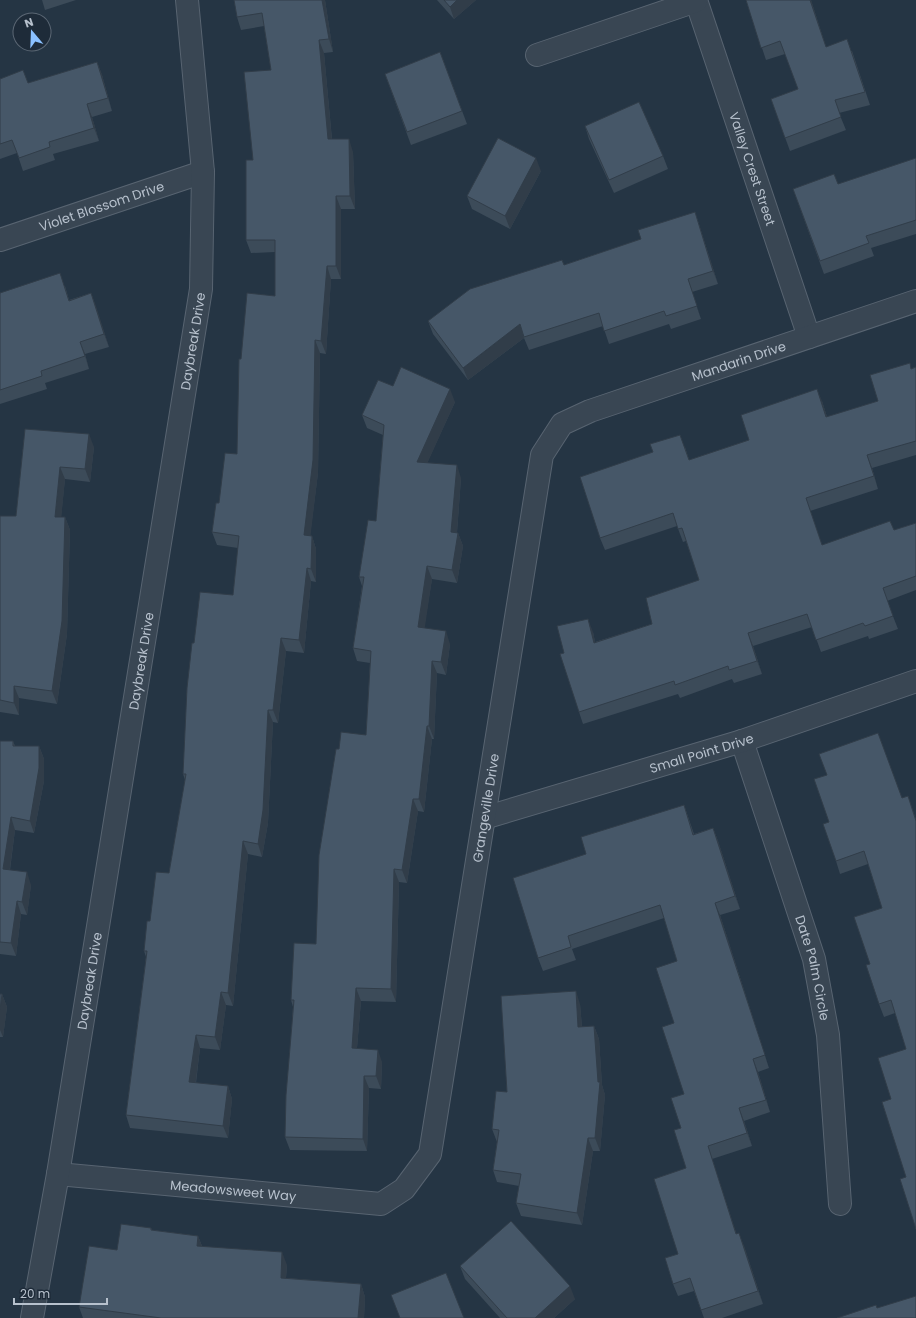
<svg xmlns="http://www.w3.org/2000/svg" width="916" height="1318" viewBox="0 0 916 1318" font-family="Poppins,sans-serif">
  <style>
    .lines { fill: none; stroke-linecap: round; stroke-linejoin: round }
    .minor-casing { stroke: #586471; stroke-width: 24 }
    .minor { stroke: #394653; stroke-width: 22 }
    .wall { fill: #3c4b59 }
    .shaded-wall { fill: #313d49 }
    .building { fill: #465768; stroke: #313d49 }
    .labels { text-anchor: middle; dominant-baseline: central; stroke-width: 3.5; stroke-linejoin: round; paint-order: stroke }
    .street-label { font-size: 13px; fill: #b7c1cd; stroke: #1e2b39 }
  </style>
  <rect width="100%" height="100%" fill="#253544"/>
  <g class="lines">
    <g class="minor-casing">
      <g id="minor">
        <path id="s1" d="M696,0l113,337"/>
        <path d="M537,55l159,-54"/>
        <path id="s2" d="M0,240l203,-68"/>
        <path id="s3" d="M742,741l72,218 14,76 12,169"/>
        <path id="s4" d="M484,818l258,-77 174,-60"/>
        <path id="s5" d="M58,1174l323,30 23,-15 26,-35 112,-699 20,-31 28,-13 326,-110"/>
        <path id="s6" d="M32,1318l26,-144 143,-885 2,-117 -16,-172"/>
      </g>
    </g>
    <use href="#minor" class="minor"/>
  </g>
  <g class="wall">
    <path d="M42,0h34l-31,10z"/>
    <path d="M325,0l8,52 -9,1 8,86 21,13 2,57h-14v70h-10l-5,75 -6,-1 -2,120 -8,63h2l4,13v33l-5,-1 -7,72 -18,-2 -8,72 -5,-1 -5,101 -6,34 -14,-3 -15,152 -7,-1 -6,45 -20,-2 -4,35 32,3 4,13 -4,39 -98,-10 -4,-13 20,-158 -2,-6 6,-30 19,-48 16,-93 -2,-6 11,-131 39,-48 5,-47 -21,-3 -5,-13 7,-29 18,-49 4,-95 34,-63v-44l-24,1 -5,-13 7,-80 18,-90 -7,-44 -23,4 -4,-13z"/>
    <path d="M437,0h39l-22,19z"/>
    <path d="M746,0h65l15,47 26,4 18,54 -31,8 7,17 -56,21 -19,-52 27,-10 -13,-35 -19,6z"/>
    <path d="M440,52l27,72 -56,21 -26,-71z"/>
    <path d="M97,62l5,13 10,36 -20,6 7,24 -46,13 2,6 -32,11 -6,-18 -17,6v-80l28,4z"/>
    <path d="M585,126l78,30 5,13 -54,24 -25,-54z"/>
    <path d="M916,158v76l-45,14 3,8 -50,18 -31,-85 45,-5z"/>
    <path d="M541,171l-31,58 -38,-20 -5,-13z"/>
    <path d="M695,212l23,72 -26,8 9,27 -30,10 -2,-5 -60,20 -6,-18 -74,24 -5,-12 -56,42 -35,-46 -5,-13 136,-56 77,-26z"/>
    <path d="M65,286l4,14 22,-7 18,54 -24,7 4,15 -44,14 2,6 -47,15v-111z"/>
    <path d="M916,367v88l-44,13 6,21 -68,22 12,34 72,-15 22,-7v67l-29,11 11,28 -29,10 -1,-3 -47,16 -9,-25 -59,19 9,28 -28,9 -2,-4 -52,19 -2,-4 -95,30 -4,-12 -15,-59 29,-21 2,10 57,-18 47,-44 -13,-39 -3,1 -6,-16 -72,24 -5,-12 53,-86 32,-5 4,13 60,-20 73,-39 5,16 51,-16 34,-33z"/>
    <path d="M393,386l62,16 -28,61 34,15 -4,55h1l5,13 -6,37 -25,-4 -8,49 26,16 -4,31 -9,-2 -3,66h-2l-8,73 -6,-1 -11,72 -8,-1 -3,120 -35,-1 -4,47 25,14 -1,27 -12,-1 -2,63 -77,-1 -5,-13 8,-130 -2,-7 25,-56 23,-195 27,-14 4,-72 -13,-2 -4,-13 9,-62 -3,-9 17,-56 7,-86 -16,-7 -5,-13z"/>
    <path d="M25,429l69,18 -4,35 -25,-3 -4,38h4l5,13 -3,104 -10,70 -38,-6v17l-19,-3v-196h16z"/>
    <path d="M0,741h13l2,5h24l5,13v22l-10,52 -19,-3 -5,40 21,15 -4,30 -6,-1 -5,42 -16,-2z"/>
    <path d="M908,796l8,24v409l-25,-130 15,-50 -11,-36 -11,4 -5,-13 -9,-40 12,-56 -14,-44 -28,10 -4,-13 66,-63z"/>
    <path d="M684,805l10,29 19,-6 5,13 22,68 -20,6 49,153 -11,4 12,40 -26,9 8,25 -40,13 24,75 8,12 19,58 -41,14h-18l-10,-27 -16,5 -5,-12 5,-30 8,-86 -5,-40 3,-34 -10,-71 3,-62 -13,-43 -92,31 4,11 -33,11 -5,-13 48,-104z"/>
    <path d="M0,994h2l5,13 -4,30h-3z"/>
    <path d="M580,1004l2,23 12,-1 5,13 3,46 3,10 -5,56h-7l-11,74 -61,-9 -5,-13 3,-17 -22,-4 -4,-12 4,-28 -5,-13 15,-37z"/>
    <path d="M151,1228l1,2 46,6 4,10 85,19 -1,13 75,6 4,13 -1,21h-281l-4,-11 38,-57z"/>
    <path d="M460,1266l115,33 -21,19h-54l-35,-39z"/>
  </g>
  <g class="shaded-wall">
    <path d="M322,0h3l8,52 -4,-13z"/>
    <path d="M457,0h19l-22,19 -4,-12z"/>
    <path d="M810,0h1l19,60 -4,-13z"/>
    <path d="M319,40l5,13 9,99 -5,-13z"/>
    <path d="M97,62l5,13 10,36 -4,-13z"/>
    <path d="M87,104l5,13 7,24 -5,-13z"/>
    <path d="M349,139l4,13 2,57 -5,-13z"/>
    <path d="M536,158l5,13 -31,58 -5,-13z"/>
    <path d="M336,196l5,13v70l-5,-13z"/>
    <path d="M695,212l4,13 19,59 -5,-13z"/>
    <path d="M327,266l4,13 -5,75 -5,-13z"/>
    <path d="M688,279l4,13 9,27 -4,-13z"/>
    <path d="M91,293l5,13 13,41 -5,-13z"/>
    <path d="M520,324l4,14 -56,42 -5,-12z"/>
    <path d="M315,340l5,13 -2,120 -9,75 -5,-13z"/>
    <path d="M80,342l5,12 4,15 -4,-13z"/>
    <path d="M450,389l5,13 -33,73 -5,-13z"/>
    <path d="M817,389l5,12 9,29 -5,-13z"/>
    <path d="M89,434l5,13 -4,35 -5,-13z"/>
    <path d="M867,455l5,13 6,21 -4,-13z"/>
    <path d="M457,465l4,13 -5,67 -5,-13z"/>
    <path d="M60,467l5,12 -5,51 -5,-13z"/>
    <path d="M65,517l5,13 -3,104 -10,70 -5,-13z"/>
    <path d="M458,533l5,13 -6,37 -5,-13z"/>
    <path d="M312,536l4,13v33l-5,-13z"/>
    <path d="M427,566l5,13 -9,61 -5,-13z"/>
    <path d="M307,568l4,13 -7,72 -5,-13z"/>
    <path d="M588,619l5,13 5,24 -4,-13z"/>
    <path d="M446,631l4,13 -4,31 -5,-13z"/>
    <path d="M748,633l5,13 9,28 -5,-13z"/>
    <path d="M281,638l5,13 -8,72 -5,-13z"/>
    <path d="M432,661l5,12 -3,66 -5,-13z"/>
    <path d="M14,686l5,12v17l-5,-12z"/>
    <path d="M268,710l5,12 -5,101 -6,34 -4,-13z"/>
    <path d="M427,726l5,13 -8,73 -5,-13z"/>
    <path d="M39,746l5,13v22l-10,52 -4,-12z"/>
    <path d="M413,799l5,12 -11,72 -5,-13z"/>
    <path d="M11,817l4,13 -7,52 -5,-13z"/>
    <path d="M713,828l5,13 22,68 -5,-13z"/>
    <path d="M243,841l5,13 -15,152 -5,-13z"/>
    <path d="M394,869l5,13 -3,120 -5,-13z"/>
    <path d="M27,872l4,13 -4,30 -5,-13z"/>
    <path d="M17,901l4,13 -5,42 -5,-13z"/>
    <path d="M715,903l5,12 49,153 -4,-13z"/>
    <path d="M356,988l5,13 -5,59 -4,-12z"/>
    <path d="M576,991l4,13 3,36 -5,-13z"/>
    <path d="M221,992l5,13 -6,45 -5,-13z"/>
    <path d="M2,994l5,13 -4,30 -3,-7v-20z"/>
    <path d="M594,1026l5,13 3,46 3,10 -5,56 -5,-13 3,-56z"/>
    <path d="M196,1035l4,13 -6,47 -5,-13z"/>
    <path d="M378,1050l4,12 -1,27 -5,-13z"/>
    <path d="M753,1059l5,13 12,40 -4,-12z"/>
    <path d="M364,1076l5,12 -2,63 -4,-12z"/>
    <path d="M228,1086l4,13 -4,39 -5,-12z"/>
    <path d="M739,1108l5,13 8,25 -5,-13z"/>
    <path d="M588,1138l5,13 -11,74 -5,-12z"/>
    <path d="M708,1146l4,13 29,88 -5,-13z"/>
    <path d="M739,1233l5,13 19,58 -5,-13z"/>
    <path d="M198,1236l5,13 -6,-3z"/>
    <path d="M282,1252l5,13 -2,25 -4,-12z"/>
    <path d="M361,1284l4,13 -1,21h-6z"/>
    <path d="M570,1286l5,13 -21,19h-19z"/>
  </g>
  <g class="building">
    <path d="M234,0h88l7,39 -10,1 9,99h21l1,57h-14v70h-9l-6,75 -6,-1 -2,120 -9,75 8,1 -1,33 -4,-1 -8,72 -18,-2 -8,72h-5l-5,100 -5,34 -15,-3 -15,152 -7,-1 -6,45 -19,-2 -7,47 39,4 -5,40 -97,-11 21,-164h-3l3,-30h3l6,-49 13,1 17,-99h-3l4,-86 5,-45h2l6,-51 33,3 6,-59 -27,-4 4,-29h3l6,-50 12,1 2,-95h2l6,-66 28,3v-56h-29v-80h7l-9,-88 27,-2 -9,-57 -25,4z"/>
    <path d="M444,0h13l-7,7z"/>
    <path d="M746,0h64l16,47 21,-8 18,53 -30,8 6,17 -56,21 -14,-39 27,-10 -18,-48 -19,7z"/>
    <path d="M440,52l22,59 -55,21 -22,-58z"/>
    <path d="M97,62l11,36 -21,6 7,24 -45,14 1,5 -31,11 -7,-18 -12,4v-65l23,-9 5,13z"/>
    <path d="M639,102l24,54 -54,24 -24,-54z"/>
    <path d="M498,138l38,20 -31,58 -38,-20z"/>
    <path d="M916,158v62l-50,16 3,7 -49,18 -27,-72 41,-15 4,10z"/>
    <path d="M695,212l18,59 -25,8 9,27 -31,10 -2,-5 -60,20 -5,-18 -75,24 -4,-13 -57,44 -35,-47 42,-32 92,-29 2,5 77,-26 -3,-9z"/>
    <path d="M60,273l9,28 22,-8 13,41 -24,8 5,14 -44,15 1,5 -42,14v-97z"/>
    <path d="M910,363l1,6 5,-2v74l-49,14 7,21 -68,22 16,47 68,-24 4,9 22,-7v53l-33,12 10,28 -28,10 -2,-3 -47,17 -9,-26 -59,19 9,28 -28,9 -1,-4 -53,19 -1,-4 -95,31 -19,-58 4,-1 -7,-27 31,-7 6,24 58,-19 -6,-26 53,-18 -17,-52 -4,1 -5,-16 -73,25 -20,-61 73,-25 -3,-8 30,-9 9,25 60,-20 -8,-25 76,-26 9,28 52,-16 -8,-26z"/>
    <path d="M401,367l49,22 -33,73 40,3 -6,67 7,1 -6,37 -25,-4 -9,61 28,4 -5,31 -9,-1 -3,65h-2l-8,73h-6l-11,71 -8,-1 -3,120 -35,-1 -4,60 26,2 -2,26h-12l-1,63 -78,-2 1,-42 8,-95h-3l3,-57 22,1 3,-89 17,-106h3l2,-17 25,3 5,-84 -18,-3 11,-71h-5l9,-57 8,1 8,-96 -22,-10 16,-35 15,6z"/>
    <path d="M25,429l64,5 -4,35 -25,-2 -5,50h10l-3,104 -10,70 -38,-5v17l-14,-3v-184h16z"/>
    <path d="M878,733l24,65 6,-2 8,25v408l-16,-50 6,-2 -24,-75 9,-3 -13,-41 28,-9 -15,-49 -12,4 -13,-39 4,-1 -16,-47 28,-9 -18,-57 -28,10 -13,-37 6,-2 -15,-43 13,-4 -8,-21z"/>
    <path d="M0,741h13v5h26v22l-9,53 -19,-4 -8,52 24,3 -5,30 -5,-1 -6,42 -11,-1z"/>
    <path d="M684,805l9,30 20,-7 22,68 -20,7 50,152 -12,4 13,41 -27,8 8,25 -39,13 28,88 3,-1 19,58 -57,19 -11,-32 -17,6 -8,-26 13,-4 -24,-75 32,-11 -12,-38 7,-2 -10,-30 13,-4 -22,-67 12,-4 -18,-55 21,-7 -17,-56 -92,31 3,11 -33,11 -25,-80 73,-24 -5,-17z"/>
    <path d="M576,991l2,36 16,-1 4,56h2l-5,56h-7l-11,75 -61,-10 5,-29 -28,-4 6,-40 -7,-1 4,-38 11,1 -6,-96z"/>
    <path d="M0,994h2l-2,16z"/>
    <path d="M511,1221l59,65 -35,32h-28l-47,-52z"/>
    <path d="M121,1224l30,4v2l47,6 -1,10 85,6 -1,26 80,6 -3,34h-197l-82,-11 10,-61 28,4z"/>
    <path d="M446,1273l18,45h-64l-9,-23z"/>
    <path d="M916,1296v22h-79l39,-13 1,3z"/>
  </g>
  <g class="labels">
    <g class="street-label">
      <text stroke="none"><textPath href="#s1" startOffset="178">Valley Crest Street</textPath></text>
      <text stroke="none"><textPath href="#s2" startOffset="107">Violet Blossom Drive</textPath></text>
      <text stroke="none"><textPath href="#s6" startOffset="990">Daybreak Drive</textPath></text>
      <text stroke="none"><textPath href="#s5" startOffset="1328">Mandarin Drive</textPath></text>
      <text stroke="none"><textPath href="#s6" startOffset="666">Daybreak Drive</textPath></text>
      <text stroke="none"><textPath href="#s4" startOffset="227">Small Point Drive</textPath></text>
      <text stroke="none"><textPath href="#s5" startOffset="746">Grangeville Drive</textPath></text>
      <text stroke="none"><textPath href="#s3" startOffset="238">Date Palm Circle</textPath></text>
      <text stroke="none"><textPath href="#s6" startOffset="342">Daybreak Drive</textPath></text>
      <text stroke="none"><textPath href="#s5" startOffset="176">Meadowsweet Way</textPath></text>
    </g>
  </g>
  <g transform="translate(32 32) rotate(341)"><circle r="19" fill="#1e2b39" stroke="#5b6774"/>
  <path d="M0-3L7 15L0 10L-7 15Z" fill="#8ac0ff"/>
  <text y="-6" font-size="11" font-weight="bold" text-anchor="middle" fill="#b7c1cd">N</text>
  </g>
  <path d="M14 1298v6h93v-6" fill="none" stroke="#b7c1cd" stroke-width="2"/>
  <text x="20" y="1298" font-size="12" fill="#b7c1cd" stroke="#1e2b39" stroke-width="3" paint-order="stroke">20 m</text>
</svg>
